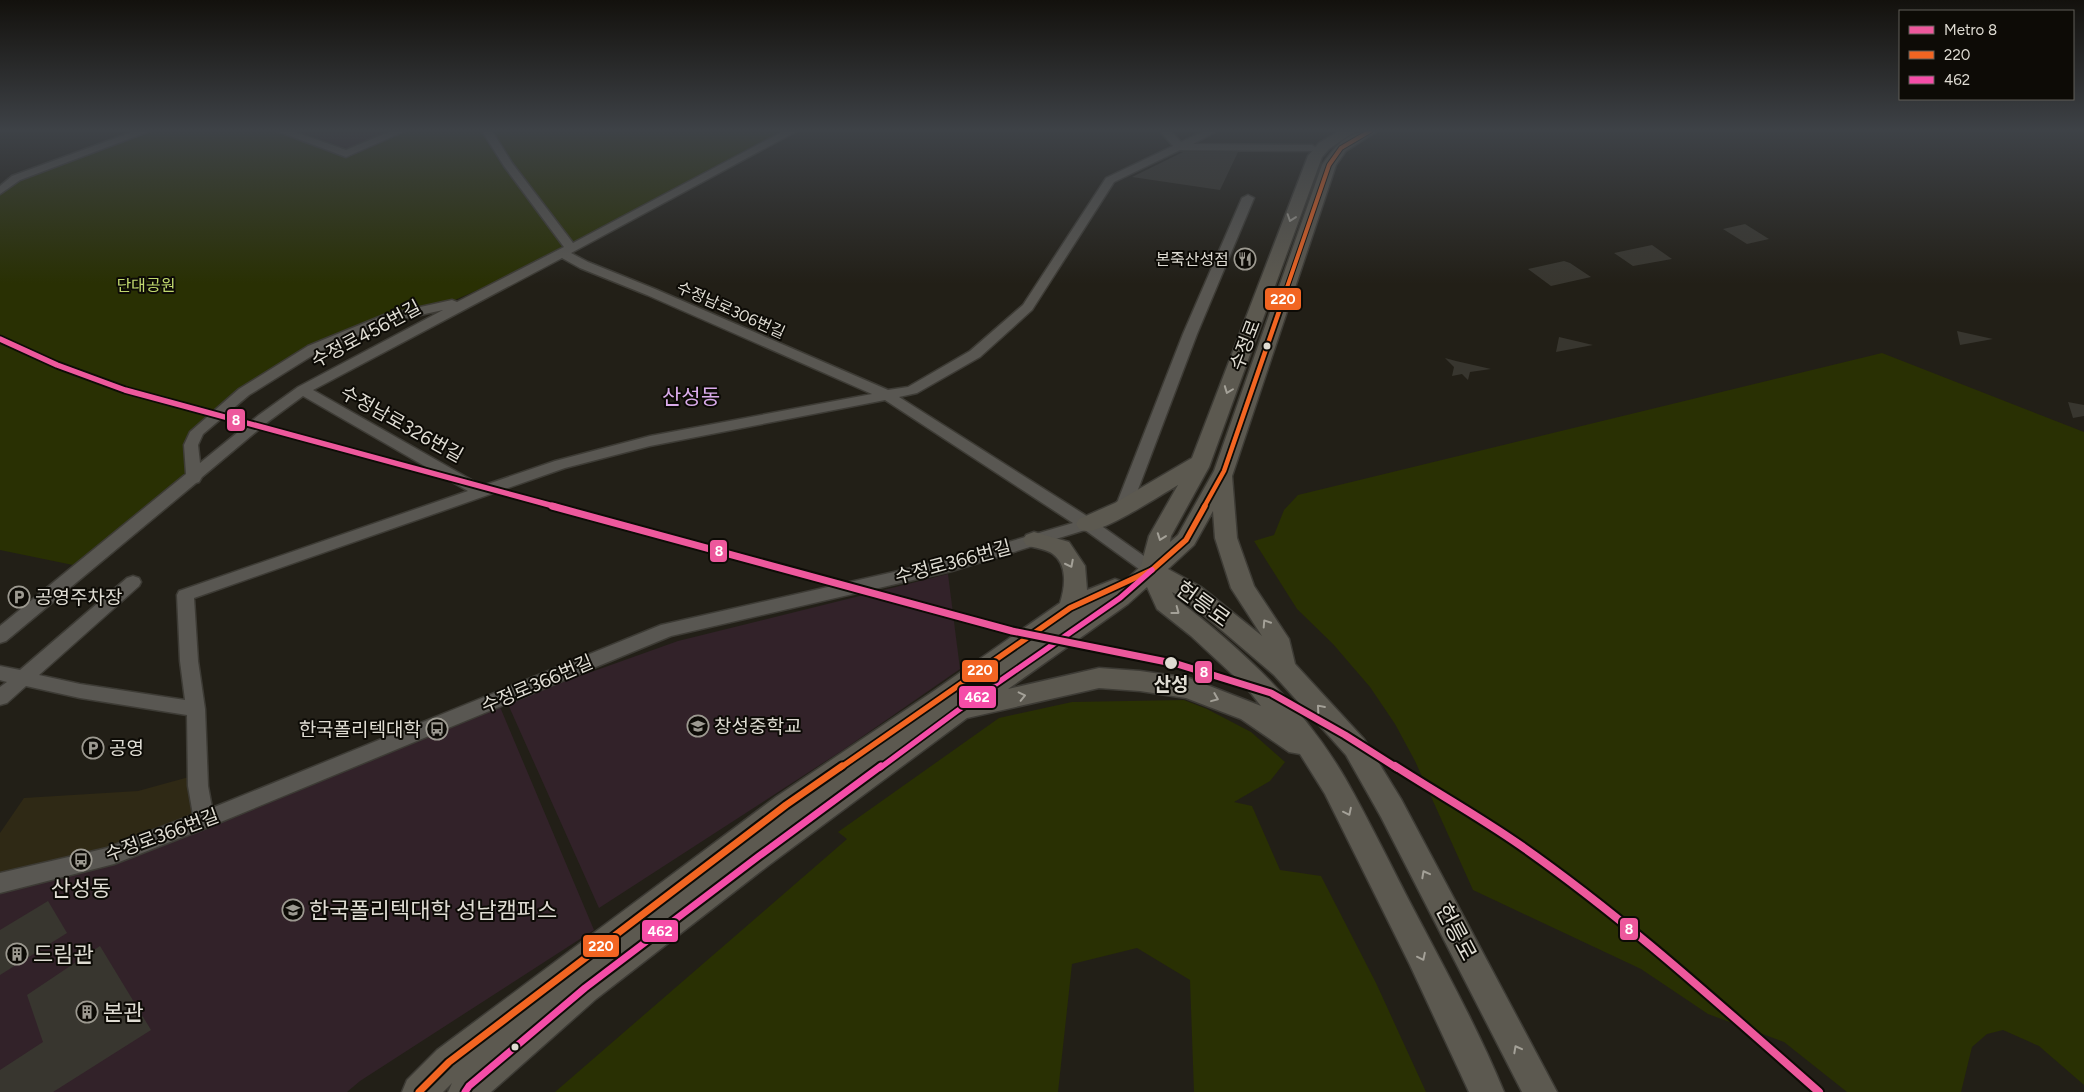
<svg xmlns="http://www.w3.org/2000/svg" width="2084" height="1092" viewBox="0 0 2084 1092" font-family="Figtree,'Noto Sans KR',sans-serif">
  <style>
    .built { fill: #2f2915 }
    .education { fill: #322229 }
    .green { fill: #293003 }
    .building { fill: #38362f }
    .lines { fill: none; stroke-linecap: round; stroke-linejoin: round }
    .minor-casing { stroke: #3d3b35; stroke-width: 3 }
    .secondary-casing { stroke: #3d3b35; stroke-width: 3 }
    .minor { fill: #595752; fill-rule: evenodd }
    .secondary { fill: #5c5950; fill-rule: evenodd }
    .bus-1-far3-casing { stroke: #0d0b06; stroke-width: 6 }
    .bus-1-far2-casing { stroke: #0d0b06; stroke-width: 8 }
    .bus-1-far1-casing { stroke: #0d0b06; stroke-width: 9 }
    .bus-1-casing { stroke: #0d0b06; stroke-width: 11 }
    .bus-2-far1-casing { stroke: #0d0b06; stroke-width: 9 }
    .bus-2-casing { stroke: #0d0b06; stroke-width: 11 }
    .bus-1-far3 { stroke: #f26522; stroke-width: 4 }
    .bus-1-far2 { stroke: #f26522; stroke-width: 4.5 }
    .bus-1-far1 { stroke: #f26522; stroke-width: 5.5 }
    .bus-1 { stroke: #f26522; stroke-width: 7 }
    .bus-2-far1 { stroke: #f54da8; stroke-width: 5.5 }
    .bus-2 { stroke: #f54da8; stroke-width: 7 }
    .metro-1-far2-casing { stroke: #0d0b06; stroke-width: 9 }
    .metro-1-far1-casing { stroke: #0d0b06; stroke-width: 11 }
    .metro-1-casing { stroke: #0d0b06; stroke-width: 12 }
    .metro-1-far2 { stroke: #ed589c; stroke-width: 5.5 }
    .metro-1-far1 { stroke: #ed589c; stroke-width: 7 }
    .metro-1 { stroke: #ed589c; stroke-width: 8 }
    .oneway { stroke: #a4a198 }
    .bus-dot { fill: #dfdcd3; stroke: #0d0b06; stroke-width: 2 }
    .labels { text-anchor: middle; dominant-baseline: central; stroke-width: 4; stroke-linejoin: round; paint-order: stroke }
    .far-poi-label { font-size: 16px; fill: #dfdcd3; stroke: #0d0b06; text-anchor: end }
    .far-park-label { font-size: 16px; fill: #c1d86f; stroke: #0d0b06 }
    .far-street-label { font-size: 16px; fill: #dfdcd3; stroke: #0d0b06 }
    .street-label { font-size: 19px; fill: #dfdcd3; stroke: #0d0b06 }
    .poi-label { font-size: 19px; fill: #dfdcd3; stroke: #0d0b06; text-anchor: start }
    .stop-label { font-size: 19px; font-weight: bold; fill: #dfdcd3; stroke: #0d0b06 }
    .quarter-label { font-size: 21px; fill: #daabea; stroke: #0d0b06 }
    .near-street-label { font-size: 22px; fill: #dfdcd3; stroke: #0d0b06 }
    .near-poi-label { font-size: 22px; fill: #dfdcd3; stroke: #0d0b06; text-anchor: start }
    .line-badge { stroke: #0d0b06; stroke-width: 2 }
    .badge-label { font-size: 14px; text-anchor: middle; font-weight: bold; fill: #fff }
  </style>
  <rect width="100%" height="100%" fill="#221f17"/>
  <path class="built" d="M189,777l6,47 -80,20 -90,35 -25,4v-50l24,-35 114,-7z"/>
  <g class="education">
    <path d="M298,131h99l-46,19z"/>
    <path d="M948,574l12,95 -117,81 -244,158 -92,-206 171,-61z"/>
    <path d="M500,707l94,223 -234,151 -13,11h-347v-202l24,-4 91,-22 86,-33 248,-106z"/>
  </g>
  <g class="green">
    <path d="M148,131h127l70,25 57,-25h391l-231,122 -123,54h-17l-109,42 -69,43 -47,40 -8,38 -42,43 -74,52 -73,-15v-359l16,-13z"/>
    <path d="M1882,353l202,79v653l-45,-39 -36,-16 -16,4 -15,13 -11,45h-114l-63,-50 -76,-28 -67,-45 -168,-79 -58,-129 -20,-37 -25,-37 -37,-43 -36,-35 -43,-68 20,-6 10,-25 14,-15z"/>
    <path d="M1184,700l23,9 44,23 34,30 -15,19 -36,21 18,4 28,64 41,6 55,107 50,109h-232l-4,-112 -53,-32 -65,16 -14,128h-503l292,-253 -9,-7 161,-114 73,-16z"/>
  </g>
  <g class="building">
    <path d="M1183,152h55l-18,38 -88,-13z"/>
    <path d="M1745,224l24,15 -22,5 -24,-15z"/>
    <path d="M1652,245l20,14 -39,7 -19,-13z"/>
    <path d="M1564,261l6,2 21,14 -40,9 -23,-17z"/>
    <path d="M1957,331l36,8 -33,6z"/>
    <path d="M1559,337l34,8 -37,7z"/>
    <path d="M1445,358l11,3 35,8 -21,3 -2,8 -6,-6 -10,2 2,-9z"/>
    <path d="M2068,402l16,3v11l-11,2z"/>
    <path d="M48,901l19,32 -67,42v-45z"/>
    <path d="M100,946l51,84 -98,62h-53v-22l43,-28 -16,-47z"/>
  </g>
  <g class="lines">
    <g class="minor-casing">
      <g id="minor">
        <path d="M135,131h15l-130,49 -20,14v-8l12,-10z"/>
        <path d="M277,131h15l54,19 45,-19h14l-59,26z"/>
        <path d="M482,131h10l20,32 61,80 211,-112h13l-226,122 17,9 67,27 233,101 20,-3 62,-36 53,-46 83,-127 67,-32 -13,-15h11l10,11 23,-11h13l-24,13 119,1 5,3 -5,3 -132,-1 -66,32 -82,128 -52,47 -63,36 -18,4 194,123 65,46 2,4 -2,4 -6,2 -6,-2 -61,-44 -133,41 -281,65 -460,190 -97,38 -114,29v-20l107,-25 86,-33 -5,-29 -1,-71 -107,-17 -54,-12 -19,17 -7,2v-18l7,-5 -7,-2v-14l20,4 107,-92 6,-2 6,2 2,4 -2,4 -100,89 41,9 105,16 -5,-39 -3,-66 2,-4 289,-100 -165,-95 -34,25 -67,56 -3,5 -3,1 -190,158 -6,2v-17l186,-152 -2,-29 6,-13 49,-43 69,-43 76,-31 68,-15 5,2 107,-55 -60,-81zM562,258l18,10 67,27 225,99 -222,42 -95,25 -73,25 -169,-96zM443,310l-145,77 -39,28 -59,48 -2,-18 5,-11 46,-39 69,-43 75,-31zM885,400l188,123 -122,36 -290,66 -449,183 -4,-22 -3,-77 -7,-48 -4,-63 371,-130 85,-22z"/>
        <path d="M1248,195l6,3 -57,136 -66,174 -2,4 -6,1 -6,-1 -2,-4 68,-174 59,-136z"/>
      </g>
    </g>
    <g class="secondary-casing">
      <path id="secondary" d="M1339,131l15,1 -25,17 -7,8 -113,310 -38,69 -1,6 8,-7 36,-64 108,-306c16,-23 26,-34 55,-34l-31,20 -10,14 -104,311 5,62 17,48 35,53 6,25 69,75 37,60 156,293h-35l-141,-275 -35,-62 -72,-80 -89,-76 -13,-7 3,6c66,50 128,108 170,180 25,44 47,90 70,134 31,59 64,119 89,180h-35l-59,-127 -85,-171 -25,-40 -11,-2 -48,-33 -55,-21 -46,-7 -41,-3 -132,30 -198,147 -173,134 -105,93h-43l4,-9 -9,9h-41l5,-12 30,-30 339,-253 155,-104 129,-90c5,-15 8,-38 -7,-49 -6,-5 -19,-6 -27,-9l-3,-5 3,-5 8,-3 35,10 16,24 2,24 28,-11 9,3 17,-16 8,-30 29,-51c-17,10 -74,47 -91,46 -3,0 -5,-1 -8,-2l-3,-5 3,-5 36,-16 77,-45 116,-302 11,-13zM1213,511l2,27 16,50 31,48 -61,-49 -33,-18 26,-24zM1147,587l10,22 34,27 55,51 15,19 -72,-28 -49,-7 -41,-3 -91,21 120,-85z"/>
    </g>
    <use href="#minor" class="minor"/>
    <use href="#secondary" class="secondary"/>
    <g class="bus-1-far3-casing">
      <path id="bus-1-far3" d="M1283,299l46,-134 12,-17 29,-17"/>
    </g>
    <g class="bus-1-far2-casing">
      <path id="bus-1-far2" d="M1204,507l20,-36 60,-174"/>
    </g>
    <g class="bus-1-far1-casing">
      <path id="bus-1-far1" d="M840,768l230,-160 82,-38 34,-30 19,-34"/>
    </g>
    <g class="bus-1-casing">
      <path id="bus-1" d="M419,1092l30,-30 337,-257 56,-39"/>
    </g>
    <g class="bus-2-far1-casing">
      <path id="bus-2-far1" d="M880,768l77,-57 163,-113 32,-28"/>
    </g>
    <g class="bus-2-casing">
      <path id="bus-2" d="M465,1092l4,-6 116,-98 174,-132 122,-90"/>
    </g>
    <use href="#bus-1-far3" class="bus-1-far3"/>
    <use href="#bus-1-far2" class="bus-1-far2"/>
    <use href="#bus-1-far1" class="bus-1-far1"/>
    <use href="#bus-1" class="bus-1"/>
    <use href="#bus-2-far1" class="bus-2-far1"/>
    <use href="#bus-2" class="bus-2"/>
    <g class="metro-1-far2-casing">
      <path id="metro-1-far2" d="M0,339l57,26 68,25 432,117"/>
    </g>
    <g class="metro-1-far1-casing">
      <path id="metro-1-far1" d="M552,506l460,125 165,33 94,29 74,42 52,33"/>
    </g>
    <g class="metro-1-casing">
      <path id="metro-1" d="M1395,766c42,27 85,51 125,79 106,74 202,162 299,247"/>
    </g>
    <use href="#metro-1-far2" class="metro-1-far2"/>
    <use href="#metro-1-far1" class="metro-1-far1"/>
    <use href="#metro-1" class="metro-1"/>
  </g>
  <defs><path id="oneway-chevron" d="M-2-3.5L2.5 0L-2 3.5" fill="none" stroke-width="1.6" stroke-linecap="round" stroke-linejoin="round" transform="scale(1.25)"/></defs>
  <g class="oneway">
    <use href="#oneway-chevron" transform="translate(1291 218) rotate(109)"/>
    <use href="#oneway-chevron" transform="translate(1228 390) rotate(111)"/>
    <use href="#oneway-chevron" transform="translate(1161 537) rotate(110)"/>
    <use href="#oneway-chevron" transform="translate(1070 564) rotate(63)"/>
    <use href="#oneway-chevron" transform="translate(1176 611) rotate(37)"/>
    <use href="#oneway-chevron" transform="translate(1266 623) rotate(-123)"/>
    <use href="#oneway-chevron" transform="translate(1022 696) rotate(-13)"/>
    <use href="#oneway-chevron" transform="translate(1215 698) rotate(22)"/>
    <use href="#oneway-chevron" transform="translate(1320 708) rotate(-131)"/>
    <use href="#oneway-chevron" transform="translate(1348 812) rotate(64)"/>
    <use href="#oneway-chevron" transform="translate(1425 874) rotate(-118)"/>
    <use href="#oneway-chevron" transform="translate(1422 957) rotate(64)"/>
    <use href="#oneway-chevron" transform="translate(1517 1049) rotate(-118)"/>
  </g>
  <linearGradient id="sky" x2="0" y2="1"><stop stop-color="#13110d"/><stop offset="0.46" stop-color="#3e4247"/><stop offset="1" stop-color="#3e4247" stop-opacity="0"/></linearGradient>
  <rect width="2084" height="284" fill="url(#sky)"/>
  <defs>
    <g id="restaurant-ring" transform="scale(1.125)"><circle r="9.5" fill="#0d0b06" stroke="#9d9a91" stroke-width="1.5"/><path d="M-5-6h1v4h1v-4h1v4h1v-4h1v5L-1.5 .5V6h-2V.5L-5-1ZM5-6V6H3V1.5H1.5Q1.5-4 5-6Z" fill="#9d9a91"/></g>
    <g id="parking-ring" transform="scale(1.125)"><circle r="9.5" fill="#0d0b06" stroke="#9d9a91" stroke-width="1.5"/><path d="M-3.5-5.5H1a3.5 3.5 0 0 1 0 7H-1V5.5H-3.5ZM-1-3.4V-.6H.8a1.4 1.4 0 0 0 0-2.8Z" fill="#9d9a91"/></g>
    <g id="school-ring" transform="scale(1.125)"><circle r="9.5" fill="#0d0b06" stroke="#9d9a91" stroke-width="1.5"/><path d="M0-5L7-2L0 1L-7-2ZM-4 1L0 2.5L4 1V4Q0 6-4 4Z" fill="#9d9a91"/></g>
    <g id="bus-ring" transform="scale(1.125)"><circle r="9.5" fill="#0d0b06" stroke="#9d9a91" stroke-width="1.5"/><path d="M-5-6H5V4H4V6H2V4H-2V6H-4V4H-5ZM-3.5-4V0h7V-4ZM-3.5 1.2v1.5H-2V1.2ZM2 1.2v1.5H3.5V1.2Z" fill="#9d9a91"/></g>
    <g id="university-ring" transform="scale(1.125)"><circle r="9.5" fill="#0d0b06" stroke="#9d9a91" stroke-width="1.5"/><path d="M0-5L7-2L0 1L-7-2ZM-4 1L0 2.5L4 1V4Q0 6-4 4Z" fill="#9d9a91"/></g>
    <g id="building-ring" transform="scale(1.125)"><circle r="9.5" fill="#0d0b06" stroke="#9d9a91" stroke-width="1.5"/><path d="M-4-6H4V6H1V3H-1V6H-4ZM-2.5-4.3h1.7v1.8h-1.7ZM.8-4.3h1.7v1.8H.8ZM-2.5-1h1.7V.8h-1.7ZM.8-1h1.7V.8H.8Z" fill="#9d9a91"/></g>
  </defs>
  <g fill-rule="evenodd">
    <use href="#restaurant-ring" x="1245" y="259"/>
    <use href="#parking-ring" x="19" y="597"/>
    <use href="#school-ring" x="698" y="726"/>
    <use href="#bus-ring" x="437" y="729"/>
    <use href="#parking-ring" x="93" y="748"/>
    <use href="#bus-ring" x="81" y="860"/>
    <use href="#university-ring" x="293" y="910"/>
    <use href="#building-ring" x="17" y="954"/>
    <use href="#building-ring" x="87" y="1012"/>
  </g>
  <g class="bus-dot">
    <circle cx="1267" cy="346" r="4.5"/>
    <circle cx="1171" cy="663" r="7"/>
    <circle cx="515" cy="1047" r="4.5"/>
  </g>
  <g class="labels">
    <g class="far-poi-label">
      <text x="1229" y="259">본죽산성점</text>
    </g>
    <g class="far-park-label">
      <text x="146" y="285">단대공원</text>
    </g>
    <g class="far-street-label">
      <text transform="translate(731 310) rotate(24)">수정남로306번길</text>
    </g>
    <g class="street-label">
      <text transform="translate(366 334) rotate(-28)">수정로456번길</text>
      <text transform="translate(1245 345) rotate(-69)">수정로</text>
      <text transform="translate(402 424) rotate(29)">수정남로326번길</text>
      <text transform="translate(953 562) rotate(-15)">수정로366번길</text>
      <text transform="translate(537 684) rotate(-23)">수정로366번길</text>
      <text transform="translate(162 835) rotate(-20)">수정로366번길</text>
    </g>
    <g class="poi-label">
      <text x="35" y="597">공영주차장</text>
      <text x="714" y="726">창성중학교</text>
      <text x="421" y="729" text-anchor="end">한국폴리텍대학</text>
      <text x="109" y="748">공영</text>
    </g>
    <g class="stop-label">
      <text x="1171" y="684">산성</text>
    </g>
    <g class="quarter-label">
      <text x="691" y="396">산성동</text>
    </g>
    <g class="near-street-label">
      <text transform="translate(1203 604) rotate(36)">헌릉로</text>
      <text transform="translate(1456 932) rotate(62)">헌릉로</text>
    </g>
    <g class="near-poi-label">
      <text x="81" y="888" text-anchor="middle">산성동</text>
      <text x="309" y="910">한국폴리텍대학 성남캠퍼스</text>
      <text x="33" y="954">드림관</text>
      <text x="103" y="1012">본관</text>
    </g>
  </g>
  <g class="line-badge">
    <rect x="1264" y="287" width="38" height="24" rx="5" fill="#f26522"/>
    <rect x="226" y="408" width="20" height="24" rx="5" fill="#ed589c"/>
    <rect x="709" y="539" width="19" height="24" rx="5" fill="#ed589c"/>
    <rect x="961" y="659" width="38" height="24" rx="5" fill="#f26522"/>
    <rect x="1194" y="660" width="19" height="24" rx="5" fill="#ed589c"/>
    <rect x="958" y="685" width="39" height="24" rx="5" fill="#f54da8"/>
    <rect x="1619" y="917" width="20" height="24" rx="5" fill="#ed589c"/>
    <rect x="641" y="919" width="38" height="24" rx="5" fill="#f54da8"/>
    <rect x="582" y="934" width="38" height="24" rx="5" fill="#f26522"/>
  </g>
  <g class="badge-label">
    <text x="1283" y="304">220</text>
    <text x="236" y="425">8</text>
    <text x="719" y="556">8</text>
    <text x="980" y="675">220</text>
    <text x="1204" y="677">8</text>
    <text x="977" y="702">462</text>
    <text x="1629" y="934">8</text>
    <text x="660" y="936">462</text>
    <text x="601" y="951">220</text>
  </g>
  <rect x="1899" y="10" width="175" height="90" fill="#0d0b06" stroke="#615f58"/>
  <rect x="1909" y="26" width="25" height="8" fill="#ed589c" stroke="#615f58"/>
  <text x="1944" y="35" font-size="15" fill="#dfdcd3">Metro 8</text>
  <rect x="1909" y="51" width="25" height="8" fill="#f26522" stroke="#615f58"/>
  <text x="1944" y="60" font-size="15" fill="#dfdcd3">220</text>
  <rect x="1909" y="76" width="25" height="8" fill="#f54da8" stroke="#615f58"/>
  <text x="1944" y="85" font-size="15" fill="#dfdcd3">462</text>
</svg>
